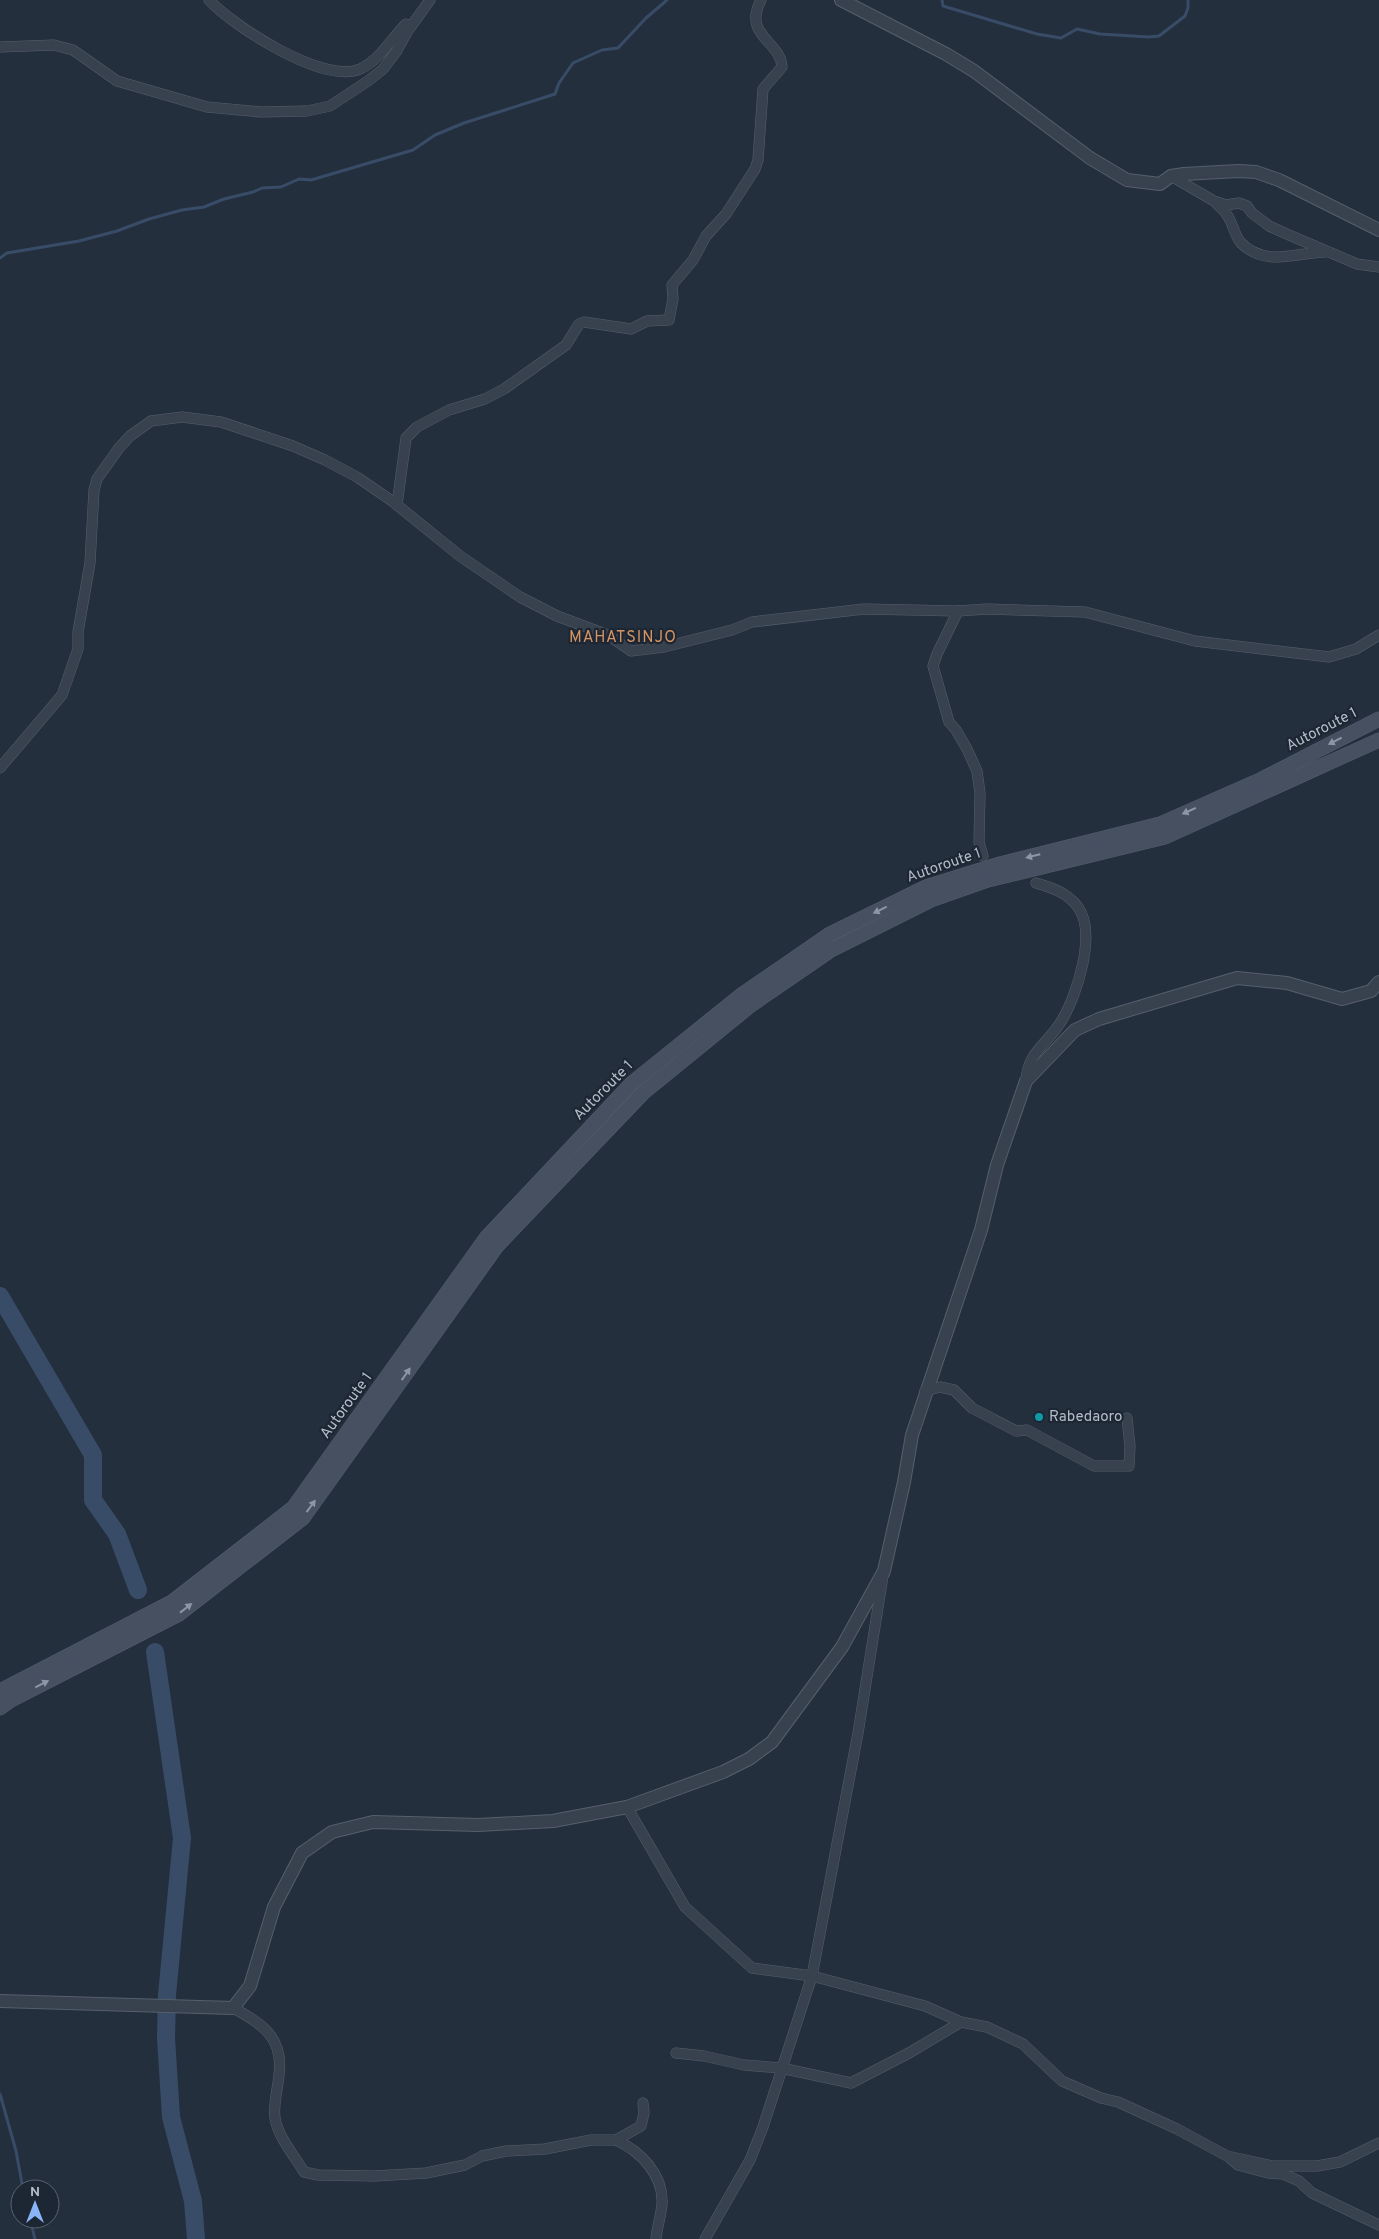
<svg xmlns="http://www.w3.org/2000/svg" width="1379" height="2239" viewBox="0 0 1379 2239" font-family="Overpass,sans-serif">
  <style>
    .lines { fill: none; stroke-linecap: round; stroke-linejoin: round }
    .stream { stroke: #394c67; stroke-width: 3 }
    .river { stroke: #394c67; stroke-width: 18 }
    .minor-casing { stroke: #565f6c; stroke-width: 11 }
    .tertiary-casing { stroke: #565f6c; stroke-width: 14 }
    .secondary-casing { stroke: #565f6c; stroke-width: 15 }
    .minor { stroke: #38414e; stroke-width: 10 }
    .tertiary { stroke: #38414e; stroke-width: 12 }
    .secondary { stroke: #465061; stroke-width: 14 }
    .oneway { fill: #8e96a5 }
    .culture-dot { fill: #0f9aa8; stroke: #1d2633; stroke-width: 2 }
    .labels { text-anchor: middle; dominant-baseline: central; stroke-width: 4.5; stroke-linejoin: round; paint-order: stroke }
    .street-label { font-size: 15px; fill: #b4bcc9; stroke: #1d2633 }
    .poi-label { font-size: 15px; fill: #b4bcc9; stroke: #1d2633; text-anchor: start }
    .neighbourhood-label { font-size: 16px; letter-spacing: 1px; fill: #d59563; stroke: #1d2633 }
  </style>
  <rect width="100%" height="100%" fill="#242f3e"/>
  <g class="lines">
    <g class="stream">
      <path d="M942,0l1,6 94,28 24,4 16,-9 23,5 49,3 10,-1 26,-20 3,-8v-8"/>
      <path d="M0,258l7,-5 72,-12 38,-10 32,-12 33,-9 22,-3 20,-8 29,-7 9,-4 19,-1 18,-8 12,1 102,-30 22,-15 29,-12 91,-29 4,-11 14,-20 29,-13 16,-2 28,-30 21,-18"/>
      <path d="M0,2094l16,57 7,38"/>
      <path d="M30,2219l5,20"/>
    </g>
    <g class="river">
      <path d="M0,1296l93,159v45l24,34 21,56"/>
      <path d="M155,1652l27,186 -15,157 -1,43 5,79 22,84 3,38"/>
    </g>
    <g class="minor-casing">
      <g id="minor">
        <path d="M209,0c24,26 115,85 151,69 20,-9 31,-30 46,-45"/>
        <path d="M0,47l54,-2 19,5 44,31 90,26 54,5 46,-1 23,-5 38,-25 15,-12 13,-17 11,-20 23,-32"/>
        <path d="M1171,176l43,25 12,4 13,-2 8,3 5,7 17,13 20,9 68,29 22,3"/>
        <path d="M1217,204c3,3 8,7 10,11 6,8 7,20 14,28 24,24 54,10 84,9"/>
        <path d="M397,505l9,-67 11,-11 32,-17 36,-11 19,-10 62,-44 13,-21 5,-2 47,7 16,-8 22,-1 4,-21 -1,-14 21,-25 13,-24 20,-22 29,-45 3,-9 5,-71 19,-22c-1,-26 -40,-31 -21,-67"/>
        <path d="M958,611l-21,43 -4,12 16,56 7,8 11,19 10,22 3,22 -1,49 4,14"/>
        <path d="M0,768l62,-73 16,-46v-17l12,-69 4,-73 3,-11 22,-31 11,-12 21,-15 31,-4 39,5 72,24 32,14 32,17 35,24 68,55 60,41 37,19 51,19 23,16 33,-4 68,-17 20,-8 112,-13 94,2 29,-2 98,3 110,29 134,16 27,-8 23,-14"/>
        <path d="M1026,1081c1,-29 23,-38 36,-61 15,-25 35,-87 16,-113 -11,-15 -26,-19 -42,-24"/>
        <path d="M925,1391l15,-4 14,3 18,18 44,23 11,-1 67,36h35l1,-20 -3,-28"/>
        <path d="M627,1807l58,100 67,61 60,8 113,30 36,16 26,5 36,17 39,37 39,17 17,4 59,27 50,27 46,10h44l23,-4 39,-19"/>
        <path d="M233,2008c29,15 51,30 46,67 -1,13 -6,29 -4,43 3,19 19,37 29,54l14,3 57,1 51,-3 39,-8 17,-9 24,-5 39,-2 46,-9h25l25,-14 3,-13 -1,-10"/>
        <path d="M676,2053l28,3 40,9 37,3 70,15 58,-30 52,-31"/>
        <path d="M616,2140c24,11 48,35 46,64 -1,12 -5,23 -6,35"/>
        <path d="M1230,2158l8,7 30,8 15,1 16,7 13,12 67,32"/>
        <path d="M705,2239l45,-79 13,-33 49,-151 46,-243 25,-157"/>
      </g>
    </g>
    <g class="tertiary-casing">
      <g id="tertiary">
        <path d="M841,0l105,54 28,17 116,87 37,22 33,4 11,-8 13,-2 54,-3 18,1 23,8 100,50"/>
        <path d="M0,2001l233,7 17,-22 24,-79 28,-54 30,-21 41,-10 105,3 75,-4 74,-14 96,-35 26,-13 23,-17 70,-95 42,-76 20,-89 8,-47 69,-205 16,-65 29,-84 49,-51 24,-11 138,-41 50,5 55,16 29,-8 8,-9"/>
      </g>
    </g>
    <g class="secondary-casing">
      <g id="secondary">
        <path d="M0,1691l172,-89 121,-94 193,-270 146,-155 108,-87 90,-62 96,-47 74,-23 160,-40 102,-45 117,-60"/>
        <path d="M0,1708l11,-8 168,-86 124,-96 194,-272 146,-153 108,-88 80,-55 100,-50 57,-20 177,-43 214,-97"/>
      </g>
    </g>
    <use href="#minor" class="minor"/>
    <use href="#tertiary" class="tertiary"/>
    <use href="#secondary" class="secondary"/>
  </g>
  <defs><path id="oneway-solid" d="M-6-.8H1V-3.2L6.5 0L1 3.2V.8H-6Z" transform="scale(1.25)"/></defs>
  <g class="oneway">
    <use href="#oneway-solid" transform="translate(1335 741) rotate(153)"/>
    <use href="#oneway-solid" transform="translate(1189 811) rotate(156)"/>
    <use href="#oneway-solid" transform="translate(1033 856) rotate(166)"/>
    <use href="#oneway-solid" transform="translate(880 910) rotate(154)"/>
    <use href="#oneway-solid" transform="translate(406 1374) rotate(-55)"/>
    <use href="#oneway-solid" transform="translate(311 1506) rotate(-54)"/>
    <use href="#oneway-solid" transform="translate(186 1608) rotate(-38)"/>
    <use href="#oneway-solid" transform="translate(42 1684) rotate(-27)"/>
  </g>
  <circle class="culture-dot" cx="1039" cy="1417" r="5"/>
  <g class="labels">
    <g class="street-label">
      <text transform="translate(1322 730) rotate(-27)">Autoroute 1</text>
      <text transform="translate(944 866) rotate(-19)">Autoroute 1</text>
      <text transform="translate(604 1091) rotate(-45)">Autoroute 1</text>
      <text transform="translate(347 1406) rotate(-54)">Autoroute 1</text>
    </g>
    <g class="poi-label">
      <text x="1049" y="1417">Rabedaoro</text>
    </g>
    <g class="neighbourhood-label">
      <text x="623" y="638">MAHATSINJO</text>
    </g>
  </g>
  <g transform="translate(35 2204)"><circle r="24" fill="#1d2633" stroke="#59626f"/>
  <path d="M0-4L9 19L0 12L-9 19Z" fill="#8ab4f8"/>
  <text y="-8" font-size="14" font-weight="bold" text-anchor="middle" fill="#b4bcc9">N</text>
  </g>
</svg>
